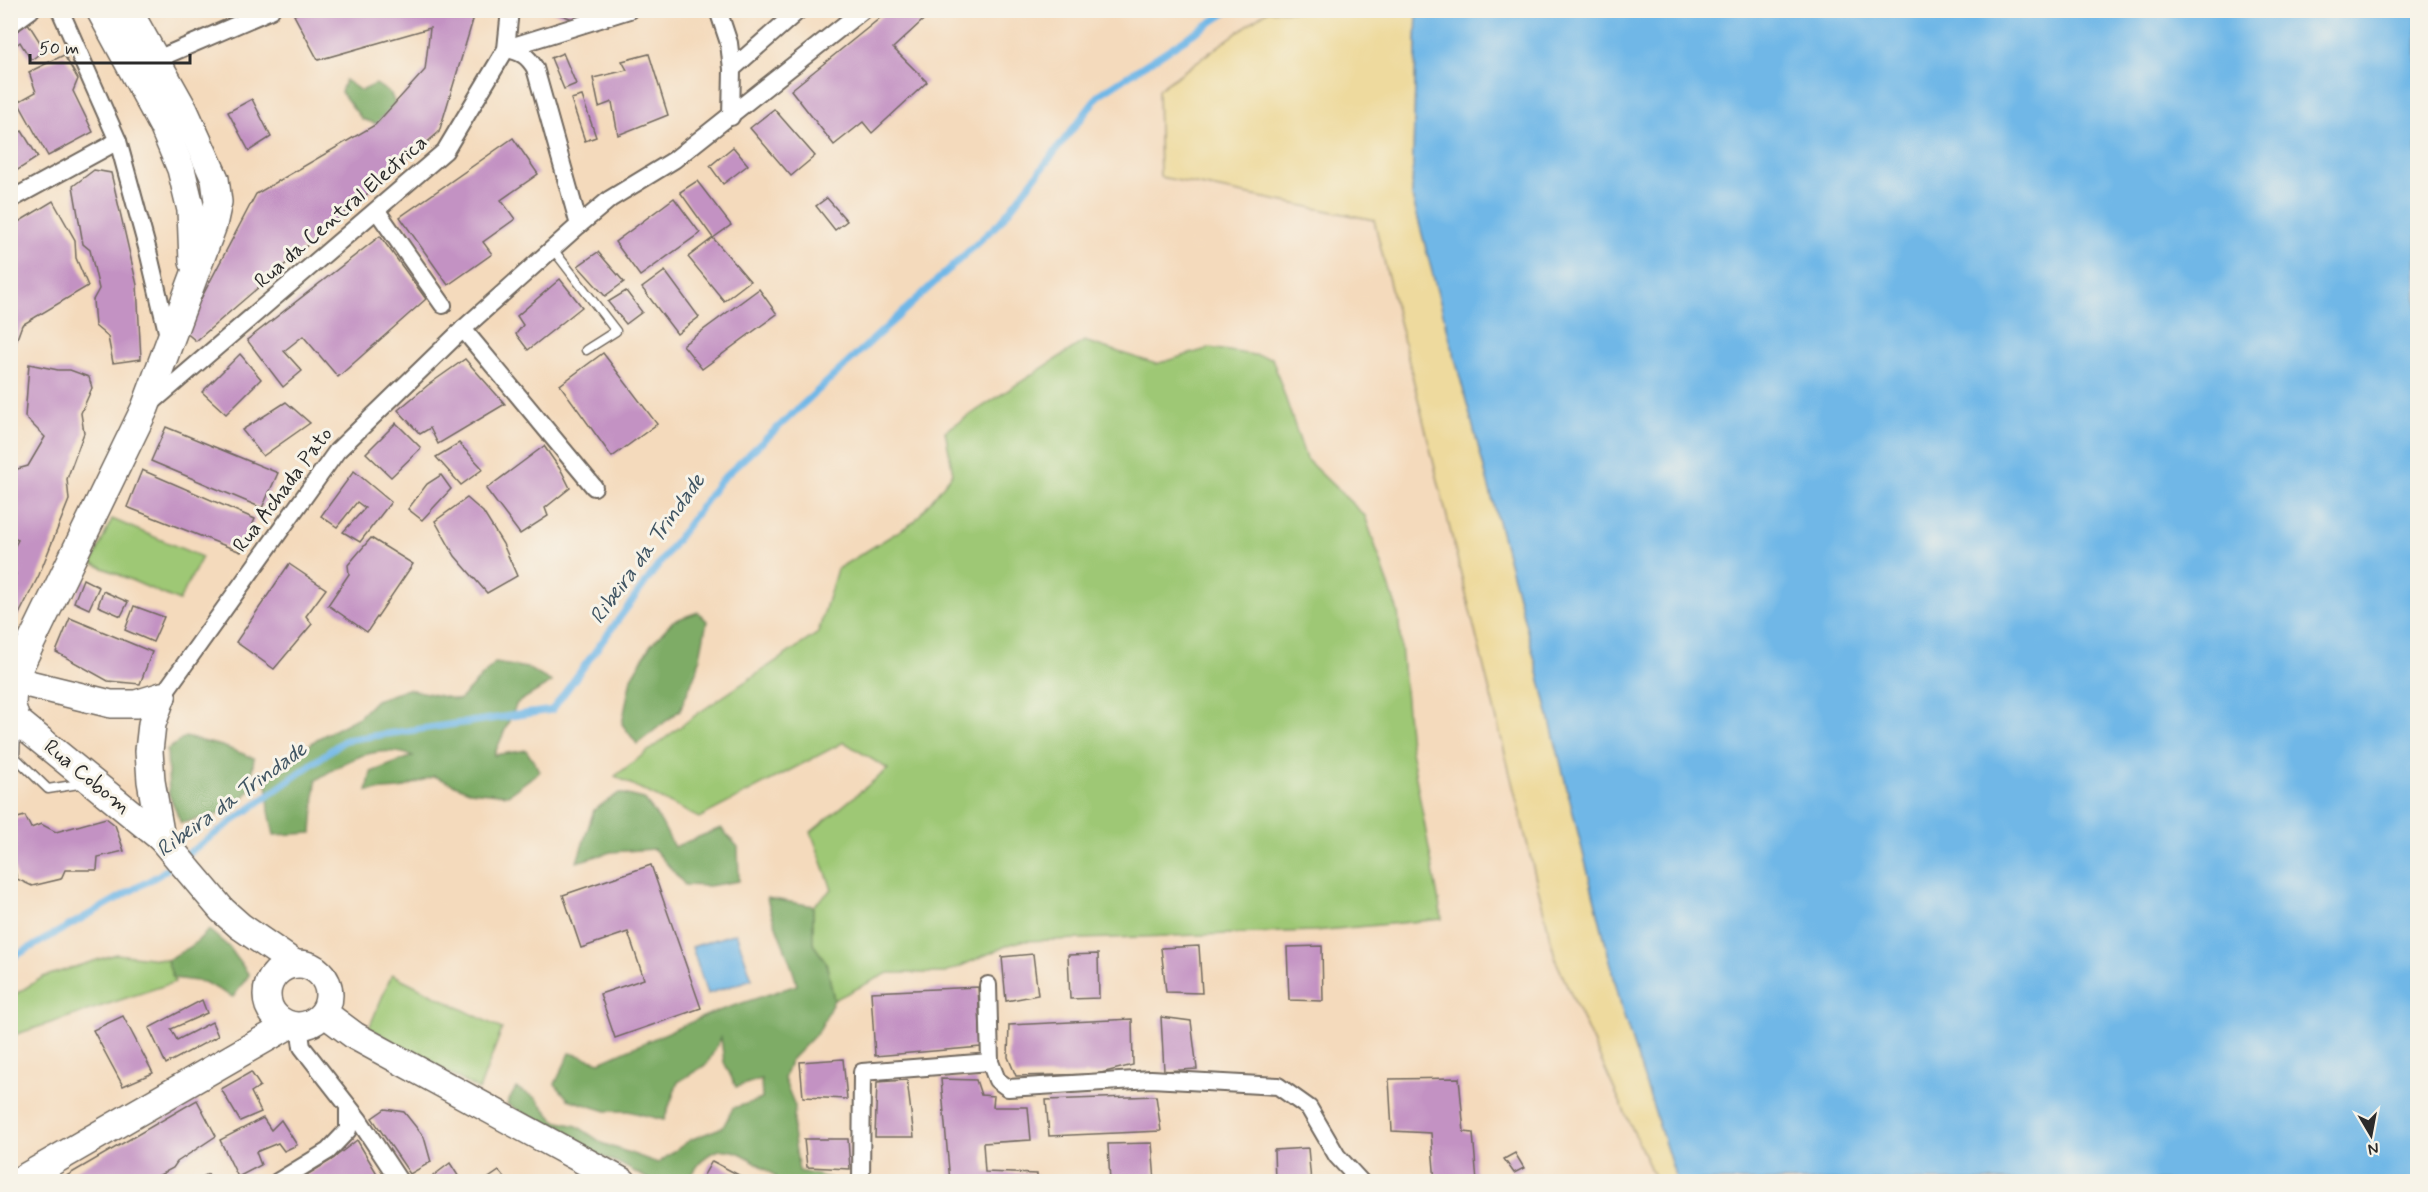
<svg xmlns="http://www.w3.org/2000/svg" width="2428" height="1192" viewBox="0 0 2428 1192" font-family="Mynerve,sans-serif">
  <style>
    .green { fill: #9ec874; stroke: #647a50; stroke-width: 1.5 }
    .forest { fill: #7eac66; stroke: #546c48; stroke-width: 1.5 }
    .sand { fill: #eeda9e; stroke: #8c8264; stroke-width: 1.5 }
    .water { fill: #70b7e7; stroke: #4e7189; stroke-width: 1.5 }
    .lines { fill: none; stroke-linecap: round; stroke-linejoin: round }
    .stream { stroke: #70b7e7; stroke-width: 7 }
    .building { fill: #c392c3 }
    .lane-casing { stroke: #71685e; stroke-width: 11 }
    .street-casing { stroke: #71685e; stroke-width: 20 }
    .primary-casing { stroke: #71685e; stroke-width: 30 }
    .lane { stroke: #fff; stroke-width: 8 }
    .street { stroke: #fff; stroke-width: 16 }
    .primary { stroke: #fff; stroke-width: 27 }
    .labels { text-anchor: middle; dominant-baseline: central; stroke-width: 6; stroke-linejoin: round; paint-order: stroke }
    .street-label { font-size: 21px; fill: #2b2b2b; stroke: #f7f3e8 }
    .water-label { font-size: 22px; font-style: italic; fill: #405563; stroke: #f7f3e8 }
  </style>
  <rect width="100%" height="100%" fill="#f7f3e8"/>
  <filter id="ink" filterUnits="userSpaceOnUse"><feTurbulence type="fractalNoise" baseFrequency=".0167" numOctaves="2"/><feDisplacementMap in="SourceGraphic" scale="12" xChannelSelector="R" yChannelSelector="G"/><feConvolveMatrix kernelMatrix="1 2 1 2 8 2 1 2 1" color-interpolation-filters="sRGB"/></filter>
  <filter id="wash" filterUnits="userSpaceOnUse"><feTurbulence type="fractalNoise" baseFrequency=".008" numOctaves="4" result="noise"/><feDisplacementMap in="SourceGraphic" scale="24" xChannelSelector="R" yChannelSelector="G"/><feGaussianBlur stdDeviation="1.35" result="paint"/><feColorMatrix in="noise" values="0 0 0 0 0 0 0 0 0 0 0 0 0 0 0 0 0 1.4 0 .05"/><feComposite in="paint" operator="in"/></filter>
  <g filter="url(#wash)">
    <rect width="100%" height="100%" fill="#f4dabc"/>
    <g class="green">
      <path d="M1084,341l72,23 54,-16 62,10 34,101 59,57 33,96 12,133 32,174 -127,12 -293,10 -9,2 -68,30h-57l-54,27 -8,-38 -13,-18v-38l19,-17 -21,-57 77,-63 -44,-27 -145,76 -84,-42 82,-62 121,-81 19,-64 77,-47 39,-49 -8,-42z"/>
      <path d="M112,519l90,38 -23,44 -87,-38z"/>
      <path d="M116,954l51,6 8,22 -164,54v-39l32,-20z"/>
      <path d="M392,974l110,55 -23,61 -110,-62z"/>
    </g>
    <g class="forest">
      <path d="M345,80l16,11 15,-7 15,10 8,21 -13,12 -24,-8 -21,-27z"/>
      <path d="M698,612l9,9 -9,46 -18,43 -43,34 -15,-20 9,-46 19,-32 23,-25z"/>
      <path d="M495,663l32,5 25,14 -35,21 -23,52 32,-5 14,21 -32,24 -39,-4 -35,-15 -34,13 -33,2 4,-19 42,-16c-38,-13 -65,4 -97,24l-4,53 -38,2 -5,-24 -2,-32 50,-40 42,-22 17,-17 32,-11 51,11z"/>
      <path d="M185,737l37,9 32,12 -5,33 -18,20 -50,12 -12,-29 -2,-44z"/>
      <path d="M619,793l25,6 17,23 13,25 47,-19 17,19 1,34 -31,5 -23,-1 -31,-36 -43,3 -34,10 17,-52z"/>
      <path d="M767,898l46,8v38l13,18 8,38 -15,31 -29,30 -6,18 11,27 -2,26 6,39 31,7 -1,3h-53l-1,-5c-21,-15 -51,-42 -74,-14 -5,5 -9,13 -13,19h-36l-32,-17 -37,-16 -76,-44 9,-16 20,10 19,23 22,5 27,18 54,19 32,-23 33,-13 10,-19 29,-9 -1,-20 -25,8 -12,-25 -3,-24 -14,26 -29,18 -14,38 -36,-9h-22l-38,-12 -13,-15 15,-31 30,9 112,-49 85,-28c-7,-30 -23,-57 -30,-87z"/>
      <path d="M209,930l21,18 19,27 -16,22 -29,-15 -31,-4 -6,-18 25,-14z"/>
    </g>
    <path class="sand" d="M1267,11h150l-5,185 125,472 86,345 54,168h-21l-100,-220 -182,-741 -214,-43 -2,-87z"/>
    <g class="water">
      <path d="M1417,11h1000v1170h-740l-54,-168 -86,-345 -125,-472z"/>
      <path d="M736,933l16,46 -45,15 -15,-47z"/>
    </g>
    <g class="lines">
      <g class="stream">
        <path d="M183,857l162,-117 207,-30 168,-229 280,-259 100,-128 130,-84"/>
        <path d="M10,959l149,-84 15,-11"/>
      </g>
    </g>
    <g id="blocks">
      <g class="building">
        <path d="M305,10h171l-37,122 -243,209 -12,-10 72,-137 119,-69 50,-55 5,-42 -112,32 -24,-45z"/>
        <path d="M548,10l55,1 -25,10z"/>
        <path d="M890,10h44l-41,38 34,34 -55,51 -9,-11 -29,23 -43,-55z"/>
        <path d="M26,20l19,30 -14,10 -11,-18 -10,8v-19z"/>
        <path d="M563,53l13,31 -12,5 -13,-31z"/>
        <path d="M649,54l19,61 -50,20 -6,-33 -13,5 -6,-29 34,-8 -5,-9z"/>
        <path d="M64,55l14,24 -5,12 20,41 -45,24 -30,-54 18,-10 -7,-20z"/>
        <path d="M582,96l14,41 -11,4 -14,-42z"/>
        <path d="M252,99l19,38 -22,14 -21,-39z"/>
        <path d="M774,109l41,47 -24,20 -41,-48z"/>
        <path d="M22,131l16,26 -28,18v-36z"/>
        <path d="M513,138l25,36 -37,26 14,19 -32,23 9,12 -44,31 -48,-68z"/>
        <path d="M733,147l15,18 -25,19 -13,-18z"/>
        <path d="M94,170l17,3 26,112 4,74 -28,4 -5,-26 -13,-11 -2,-26 6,-11 -9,-39 -7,-6 -10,-58z"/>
        <path d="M697,181l34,44 -18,13 -33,-46z"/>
        <path d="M674,198l26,35 -60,43 -25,-34z"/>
        <path d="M827,198l20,23 -12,9 -19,-24z"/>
        <path d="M53,201l22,39 1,18 12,28 -66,39 -12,33v-131z"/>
        <path d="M380,236l46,63 -88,78 -35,-41 -19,15 18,20 -19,16 -36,-47z"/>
        <path d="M713,238l37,43 -26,20 -36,-44z"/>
        <path d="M598,252l26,30 -19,14 -27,-30z"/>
        <path d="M665,271l34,46 -22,17 -35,-46z"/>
        <path d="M560,279l22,28 -54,43 -12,-16 7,-9 -6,-9z"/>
        <path d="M759,289l18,25 -75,55 -19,-24z"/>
        <path d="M626,291l16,21 -16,12 -18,-22z"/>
        <path d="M603,353l54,71 -45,33 -52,-72z"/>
        <path d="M240,354l21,25 -35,35 -24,-22z"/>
        <path d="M465,359l40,45 -67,40 -8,-16 -10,6 -22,-24 30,-25z"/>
        <path d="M29,364l29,6h12l19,7 3,11 -11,25 3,20 -17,46 2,21 -30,75 -29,57v-45l6,-13 -6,-10v-9l8,-15 -8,-3v-66l18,-5 17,-29 -20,-20z"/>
        <path d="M286,402l24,21 -47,33 -21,-26z"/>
        <path d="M396,423l25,25 -30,29 -25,-24z"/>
        <path d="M166,427l112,46 -16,35 -111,-47z"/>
        <path d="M459,443l24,26 -22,16 -25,-28z"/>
        <path d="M544,446l18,26 8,16 -25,20 3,8 -28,18 -34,-45z"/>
        <path d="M142,470l113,49 -14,33 -114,-45z"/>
        <path d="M354,471l37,31 -31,40 -17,-10 22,-24 -8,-6 -20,25 -16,-11z"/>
        <path d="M441,475l10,14 -29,31 -14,-11 19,-25z"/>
        <path d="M467,498l16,14 20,32 14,32 -30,17 -32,-37 -20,-35z"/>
        <path d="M371,538l42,26 -46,68 -39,-27 21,-31 -1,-9z"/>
        <path d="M289,564l37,25 -20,27 6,8 -38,45 -38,-27z"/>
        <path d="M83,579l16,8 -10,22 -15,-7z"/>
        <path d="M103,591l25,11 -7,14 -23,-10z"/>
        <path d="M134,606l30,11 -11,25 -28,-12z"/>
        <path d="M70,618l82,34 -12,32 -32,-3 -52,-29z"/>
        <path d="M25,816l6,12 10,-4 15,8 50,-14 9,7 9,26 -26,6 -1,13h-32l-4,9 -29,7 -15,-7 -7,-27v-32z"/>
        <path d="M651,865l50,143 -86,30 -15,-44 44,-15 -16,-47 -47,16 -18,-53z"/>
        <path d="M1199,946l3,47 -36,-1 -5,-44z"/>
        <path d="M1322,946l1,55 -34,-1 -2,-53z"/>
        <path d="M1033,954l5,41 -32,6 -4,-44z"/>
        <path d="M1098,954l1,44 -29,1 -2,-44z"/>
        <path d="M978,987l3,60 -106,9 -4,-64z"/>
        <path d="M202,1000l5,13 -36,16 6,11 35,-18 6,14 -52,28 -17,-36z"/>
        <path d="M123,1016l30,57 -30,13 -30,-56z"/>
        <path d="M1161,1017l30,4 6,48 -33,2z"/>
        <path d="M1132,1019l1,46 -36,9 -81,2 -8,-19 1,-32z"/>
        <path d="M843,1059l4,40 -44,-2 -3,-35z"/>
        <path d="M251,1072l9,14 -9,6 10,20 -21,9 -19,-32z"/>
        <path d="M1459,1078l5,54 9,1 4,49h-42l-4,-49 -39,-2 -3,-52z"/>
        <path d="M941,1079l35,1 5,15 13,1 -1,11h35l3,33 -48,3 2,29 52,2v8h-87z"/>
        <path d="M907,1080l7,57h-39l2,-55z"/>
        <path d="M1156,1096l5,35 -112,5 -3,-36z"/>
        <path d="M197,1100l19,36 -39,26 -4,6 -19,10 1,4h-99z"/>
        <path d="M385,1109l19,3 20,25 7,25 -21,12 -38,-56z"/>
        <path d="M263,1118l8,12 10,-10 16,25 -13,6 -6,-8 -22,9 5,13 -23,12 -18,-37z"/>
        <path d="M804,1139h44l2,30 -43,-2z"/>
        <path d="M357,1140l25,42h-87l35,-21z"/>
        <path d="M1152,1143l3,39h-45l-2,-38z"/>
        <path d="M1308,1148l3,34h-36l-1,-32z"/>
        <path d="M1515,1153l9,15 -10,5 -10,-14z"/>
        <path d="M712,1161l40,21h-52z"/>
        <path d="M450,1163l12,19h-37z"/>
        <path d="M499,1171l9,11h-25z"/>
        <path d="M208,1174l4,8h-19z"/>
      </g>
    </g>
  </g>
  <g filter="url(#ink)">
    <use href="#blocks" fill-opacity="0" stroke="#71685e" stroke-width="1.5"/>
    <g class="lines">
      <g class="lane-casing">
        <g id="lane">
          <path d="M552,248l64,83 -30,19"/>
          <path d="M16,727l-1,30 33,32 37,-6"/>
        </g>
      </g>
      <g class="street-casing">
        <g id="street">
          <path d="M60,10l58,131 30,110 21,89"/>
          <path d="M718,10l11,33 3,26"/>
          <path d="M10,25l21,-15"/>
          <path d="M507,48l122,-38"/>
          <path d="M506,49c15,3 21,6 29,19l44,157"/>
          <path d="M148,63l123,-53"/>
          <path d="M731,117l1,-48 67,-59"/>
          <path d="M10,200l108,-59"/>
          <path d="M377,211l66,94"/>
          <path d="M463,329l131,158"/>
          <path d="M149,405l296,-254 61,-102 4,-39"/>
          <path d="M162,696l175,-245 126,-122 116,-104 31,-26 64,-39 189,-150"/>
          <path d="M988,985l2,77"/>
          <path d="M299,1026l3,21 57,73 41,62"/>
          <path d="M277,1182l51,-31 20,-21v-24"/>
          <path d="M861,1182l1,-110 128,-10 7,18 11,8 143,-9 127,7 31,22 28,48 24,26"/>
        </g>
      </g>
      <g class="primary-casing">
        <g id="primary">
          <path d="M100,10l63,116 18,43 10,41 2,52"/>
          <path d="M128,10l56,100 31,69 3,23 -5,23 -68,183 -132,272 -1,26 4,14 145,118"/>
          <path d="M13,680l98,24h25l26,-8"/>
          <path d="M162,696l-10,28 -3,27 2,30 10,57 61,72 18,16 55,38"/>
          <circle cx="298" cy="995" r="31"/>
          <path d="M324,1013l31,23 268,146"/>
          <path d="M17,1182l272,-157"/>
        </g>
      </g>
      <use href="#lane" class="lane"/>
      <use href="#street" class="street"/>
      <use href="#primary" class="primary"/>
    </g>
  </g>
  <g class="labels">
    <g class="street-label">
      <text transform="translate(341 212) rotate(-41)">Rua da Central Electrica</text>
      <text transform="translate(283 490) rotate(-53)">Rua Achada Pato</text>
      <text transform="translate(87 777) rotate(39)">Rua Cobom</text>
    </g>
    <g class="water-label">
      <text transform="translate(648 549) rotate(-54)">Ribeira da Trindade</text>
      <text transform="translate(232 800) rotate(-36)">Ribeira da Trindade</text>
    </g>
  </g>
  <rect width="2428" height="1192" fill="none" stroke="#f7f3e8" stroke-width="36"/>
  <g transform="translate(2371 1135) rotate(170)" stroke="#f7f3e8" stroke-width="4.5" paint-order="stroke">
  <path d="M0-4.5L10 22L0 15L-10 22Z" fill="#2b2b2b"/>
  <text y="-9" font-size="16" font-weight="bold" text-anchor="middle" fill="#2b2b2b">N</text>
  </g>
  <path d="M30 54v9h160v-9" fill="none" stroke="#2b2b2b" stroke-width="3"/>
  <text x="39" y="54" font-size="18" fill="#2b2b2b" stroke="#f7f3e8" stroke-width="4.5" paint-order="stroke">50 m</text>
</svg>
